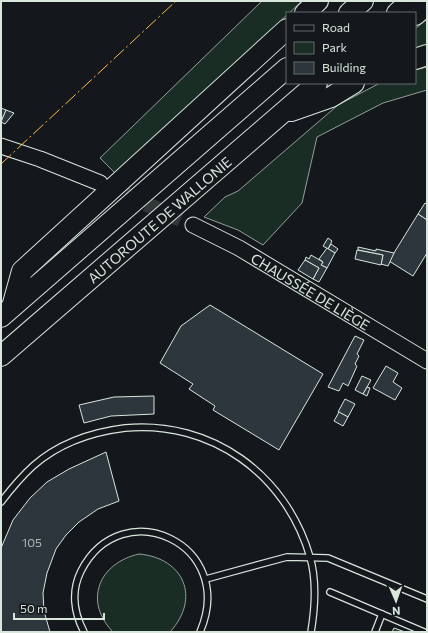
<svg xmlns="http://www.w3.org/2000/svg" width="428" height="633" viewBox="0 0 428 633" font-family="Commissioner,sans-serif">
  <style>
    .green { fill: #1a2d24; stroke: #939e99 }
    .building { fill: #2c363c; stroke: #d8e6dc }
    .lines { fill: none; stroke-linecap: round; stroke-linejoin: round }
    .secondary-tunnel { stroke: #313739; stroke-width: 15; stroke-dasharray: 15 8; stroke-linecap: butt }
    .lane-casing { stroke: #d8e6dc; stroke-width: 8 }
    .secondary-casing { stroke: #d8e6dc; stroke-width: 17 }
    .highway-casing { stroke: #d8e6dc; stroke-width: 22 }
    .lane { stroke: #14181c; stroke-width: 5.5 }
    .secondary { stroke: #14181c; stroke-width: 15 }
    .highway { stroke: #14181c; stroke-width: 20 }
    .power { stroke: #ffb74d; stroke-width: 1; stroke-dasharray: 14 3 2 3; stroke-linecap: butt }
    .labels { text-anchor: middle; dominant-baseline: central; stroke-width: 3; stroke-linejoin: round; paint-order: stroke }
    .number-label { font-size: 12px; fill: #adbab4 }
    .street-label { font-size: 14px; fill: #d8e6dc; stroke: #14181c }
  </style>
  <rect width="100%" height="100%" fill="#14181c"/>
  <g class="green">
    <path d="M262,1h40l-186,173 -16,-16z"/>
    <path d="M427,19v33l-12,3v-26z"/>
    <path d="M427,67v23l-44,13 -66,34 -15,66 -39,42 -25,-15 -34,-13 21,-20 13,-6 100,-86 42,-22h35v-13z"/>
    <path d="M139,554c45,4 62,44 31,78h-57c-30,-31 -14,-69 26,-78z"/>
  </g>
  <g class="building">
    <path d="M1,108l5,2 -5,12z"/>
    <path d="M6,110l8,3 -9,11 -4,-2z"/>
    <path d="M425,203l2,1v16l-9,-6z"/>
    <path d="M418,214l9,6v33l-14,23 -24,-15z"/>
    <path d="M328,238l4,3 -4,8 -5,-3z"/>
    <path d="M331,244l7,5 -3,4 -7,-4z"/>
    <path d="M358,247l18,4v-2l18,4 -6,13 -7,-2 2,-9 -25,-5z"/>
    <path d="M327,248l8,5 -8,15 -6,-3 2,-3 -4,-3z"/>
    <path d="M357,250l26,5 -2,10 -26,-6z"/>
    <path d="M311,255l12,7 -2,3 6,3 -8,14 -6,-3 6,-11 -14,-8 1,-3 3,2z"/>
    <path d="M305,260l14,8 -6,11 -15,-9z"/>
    <path d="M210,305l113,69 -44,76 -66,-40 2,-4 -26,-17 4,-5 -33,-21 21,-37z"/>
    <path d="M355,336l9,4 -7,14 2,2 -4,8 2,2 -9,20 -5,-3 -4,8 -11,-4z"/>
    <path d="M386,366l12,7 -5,9 9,6 -7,12 -22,-12z"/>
    <path d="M362,376l9,4 -8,14 -8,-4z"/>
    <path d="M367,387l3,1 -3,8 -4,-2z"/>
    <path d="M154,396v18l-43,2 -27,7 -5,-18 35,-8z"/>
    <path d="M345,399l10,5 -7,13 -10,-5z"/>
    <path d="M339,412l9,5 -5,9 -9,-5z"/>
    <path d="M106,452l13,49 -21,8 -19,13 -13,13 -10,14 -9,24 -4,20 1,18 6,21h-49v-84l12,-28 17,-22 17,-16 22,-13z"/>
    <path d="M394,628l11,4h-13z"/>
  </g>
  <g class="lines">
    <path class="secondary-tunnel" d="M104,185l89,40"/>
    <g class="lane-casing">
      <g id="lane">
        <path d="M1,502c10,-13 20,-25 32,-36 25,-22 59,-34 92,-38 86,-8 161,46 185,129 7,24 5,51 1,75"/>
        <path d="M206,579l81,-22 41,1 99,41"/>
        <path d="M330,592l94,40"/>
        <path d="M84,632c-10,-19 -13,-41 -3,-61 41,-80 157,-27 119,61"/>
        <path d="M375,632l7,-18"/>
      </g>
    </g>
    <g class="secondary-casing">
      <g id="secondary">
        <path d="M1,146l39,13 60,24"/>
        <path id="s1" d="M193,225l46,23 188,113"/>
      </g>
    </g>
    <g class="highway-casing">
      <g id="highway">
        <path d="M305,13l13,-12"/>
        <path d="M349,13l14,-12"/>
        <path d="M397,13l14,-12"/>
        <path d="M415,15l12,-10"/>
        <path d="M415,59l12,-4"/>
        <path d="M291,111l40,-14 23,-14"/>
        <path d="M12,307l10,-36 265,-242"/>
        <path d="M1,317l286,-249"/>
        <path id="s2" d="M1,356l316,-273"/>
      </g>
    </g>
    <use href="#lane" class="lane"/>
    <use href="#secondary" class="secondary"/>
    <use href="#highway" class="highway"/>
    <path class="power" d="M1,164l175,-163"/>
  </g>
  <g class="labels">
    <g class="number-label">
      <text x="32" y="542">105</text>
    </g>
    <g class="street-label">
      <text stroke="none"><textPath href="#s2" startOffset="209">AUTOROUTE DE WALLONIE</textPath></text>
      <text stroke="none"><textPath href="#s1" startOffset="135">CHAUSSÉE DE LIÈGE</textPath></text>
    </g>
  </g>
  <rect width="428" height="633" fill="none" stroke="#d8e6dc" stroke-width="4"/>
  <rect x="286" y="12" width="130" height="72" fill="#14181c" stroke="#626a69"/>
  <rect x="294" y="25" width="20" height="6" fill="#14181c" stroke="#626a69"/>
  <text x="322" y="32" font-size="12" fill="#d8e6dc">Road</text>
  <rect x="294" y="42" width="20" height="12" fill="#1a2d24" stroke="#626a69"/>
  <text x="322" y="52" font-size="12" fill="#d8e6dc">Park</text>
  <rect x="294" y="62" width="20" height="12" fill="#2c363c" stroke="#626a69"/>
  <text x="322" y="72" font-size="12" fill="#d8e6dc">Building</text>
  <g transform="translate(396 601) rotate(178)" stroke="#14181c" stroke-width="3" paint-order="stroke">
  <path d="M0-3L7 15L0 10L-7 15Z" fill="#d8e6dc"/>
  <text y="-6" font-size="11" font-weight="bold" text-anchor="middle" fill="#d8e6dc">N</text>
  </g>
  <path d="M14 613v6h90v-6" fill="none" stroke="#d8e6dc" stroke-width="2"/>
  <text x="20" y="613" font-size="12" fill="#d8e6dc" stroke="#14181c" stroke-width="3" paint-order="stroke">50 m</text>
</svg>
